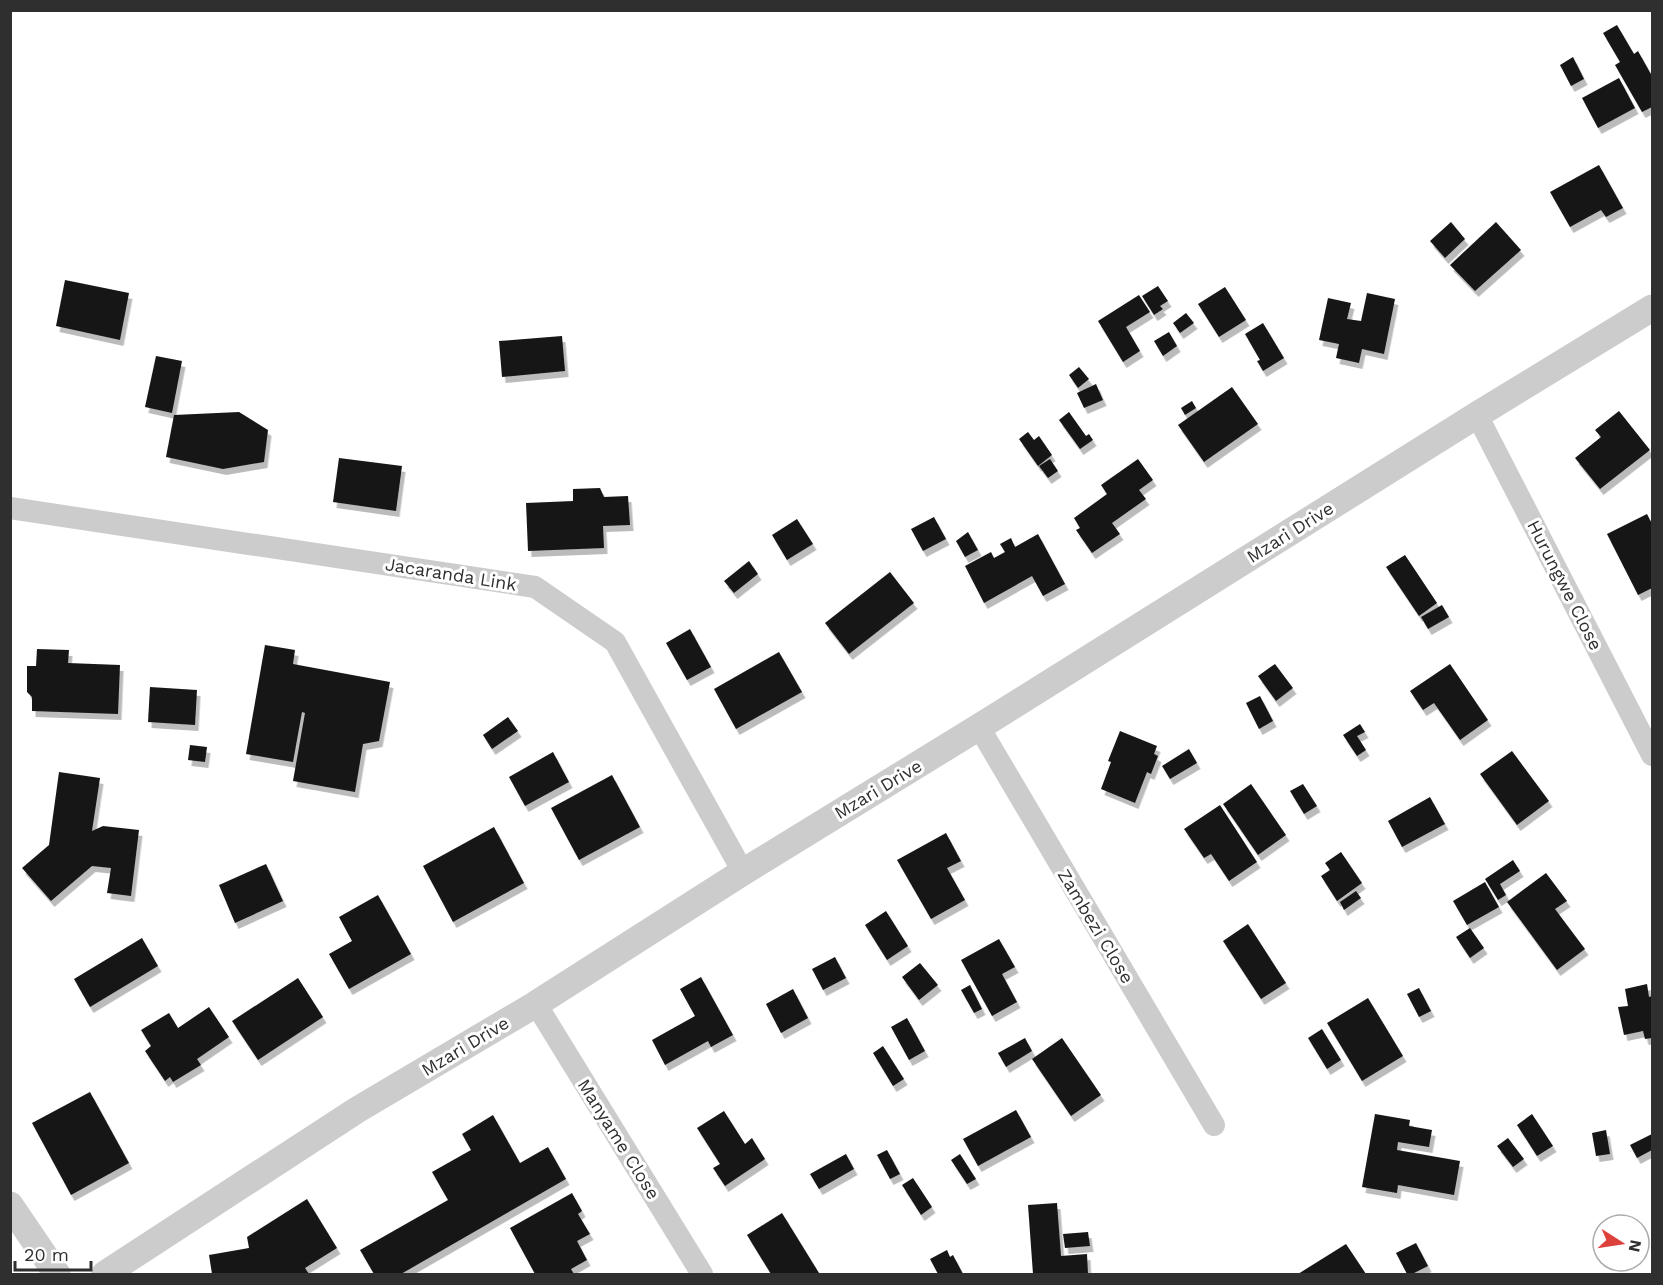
<svg xmlns="http://www.w3.org/2000/svg" width="1663" height="1285" viewBox="0 0 1663 1285" font-family="'Work Sans',sans-serif">
  <style>
    .building { fill: #161616; filter: url(#shadow) }
    .lines { fill: none; stroke-linecap: round; stroke-linejoin: round }
    .minor { stroke: #ccc; stroke-width: 22 }
    .tertiary { stroke: #ccc; stroke-width: 27 }
    .labels { text-anchor: middle; dominant-baseline: central; stroke-width: 6; stroke-linejoin: round; paint-order: stroke }
    .street-label { font-size: 18px; fill: #2f2f2f; stroke: #fff }
  </style>
  <defs>
    <filter id="shadow"><feDropShadow dx="3.5" dy="6" stdDeviation="0" flood-color="#0004"/></filter>
  </defs>
  <rect width="100%" height="100%" fill="#fff"/>
  <g class="building">
    <path d="M1617,25l17,29 4,-3 14,25v31l-10,5 -27,-47 5,-3 -17,-29z"/>
    <path d="M1573,57l11,22 -13,7 -11,-21z"/>
    <path d="M1619,78l16,30 -37,20 -16,-30z"/>
    <path d="M1599,165l24,43 -17,9 -5,-7 -31,17 -20,-35z"/>
    <path d="M1451,222l14,17 -20,19 -15,-17z"/>
    <path d="M1496,222l25,28 -46,41 -25,-26z"/>
    <path d="M65,280l64,13 -9,47 -64,-14z"/>
    <path d="M1158,286l10,15 -8,5 3,3 -9,6 -12,-19z"/>
    <path d="M1225,287l21,33 -27,17 -21,-33z"/>
    <path d="M1367,293l28,6 -11,55 -22,-5 -3,14 -23,-5 3,-14 -20,-4 9,-42 23,5 -4,16 14,2z"/>
    <path d="M1139,295l11,17 -24,15 14,24 -17,11 -25,-41z"/>
    <path d="M1186,313l8,10 -14,10 -7,-10z"/>
    <path d="M1263,323l21,35 -21,13 -6,-10 3,-1 -15,-26z"/>
    <path d="M1169,332l8,14 -14,10 -9,-15z"/>
    <path d="M562,336l3,35 -63,6 -3,-36z"/>
    <path d="M156,356l26,5 -10,52 -27,-6z"/>
    <path d="M1079,367l10,12 -11,9 -9,-13z"/>
    <path d="M1096,384l7,16 -19,8 -7,-15z"/>
    <path d="M1232,387l26,37 -54,38 -26,-37z"/>
    <path d="M1192,401l4,7 -11,7 -4,-7z"/>
    <path d="M1619,411l31,39 -50,39 -25,-31 26,-21 -6,-7z"/>
    <path d="M239,412l29,18 -4,32 -41,7 -57,-12 8,-42z"/>
    <path d="M1069,412l17,24 3,-2 4,6 -13,9 -21,-29z"/>
    <path d="M1028,432l6,8 5,-4 13,19 -14,11 -19,-27z"/>
    <path d="M339,458l63,8 -6,45 -63,-9z"/>
    <path d="M1050,459l8,12 -10,7 -9,-12z"/>
    <path d="M1138,459l15,21 -14,10 7,9 -34,24 8,11 -28,19 -16,-23 4,-2 -6,-10 33,-24 -6,-9z"/>
    <path d="M600,488l4,9 24,-1 2,29 -27,1 1,22 -76,3 -2,-48 47,-2v-12z"/>
    <path d="M1647,514l5,10v64l-14,7 -31,-61z"/>
    <path d="M934,517l12,22 -23,12 -12,-22z"/>
    <path d="M797,519l16,25 -26,16 -15,-25z"/>
    <path d="M968,532l10,18 -13,7 -9,-16z"/>
    <path d="M1038,534l27,50 -22,12 -11,-20 -48,27 -19,-37 26,-14 3,6 11,-6 -5,-8 11,-6 4,9z"/>
    <path d="M1405,555l32,48 -18,13 -33,-49z"/>
    <path d="M749,561l9,13 -24,19 -10,-12z"/>
    <path d="M890,572l24,31 -65,51 -24,-31z"/>
    <path d="M1442,605l7,12 -21,12 -7,-12z"/>
    <path d="M690,629l21,38 -24,13 -21,-37z"/>
    <path d="M265,645l30,5 -2,14 97,18 -11,59 -16,3 -8,48 -62,-11 12,-68 -3,-1 -9,50 -47,-8z"/>
    <path d="M37,649l32,1 -1,13 52,2 -2,49 -86,-3v-14l-5,-5v-26h9z"/>
    <path d="M779,652l23,40 -66,37 -22,-40z"/>
    <path d="M1275,664l18,24 -17,13 -18,-25z"/>
    <path d="M1450,664l38,56 -28,20 -26,-37 -11,7 -13,-19z"/>
    <path d="M150,687l47,3 -2,35 -47,-3z"/>
    <path d="M1260,696l13,25 -14,8 -13,-26z"/>
    <path d="M508,717l10,14 -26,18 -9,-14z"/>
    <path d="M1360,724l5,8 -8,4 9,14 -9,6 -14,-21z"/>
    <path d="M1120,731l37,15 -3,8 4,2 -7,18 -4,-2 -12,31 -34,-14 10,-27 -3,-1z"/>
    <path d="M190,745l17,2 -2,15 -17,-2z"/>
    <path d="M1189,749l8,14 -27,16 -8,-13z"/>
    <path d="M1512,751l37,50 -32,24 -37,-51z"/>
    <path d="M553,752l16,30 -44,24 -16,-29z"/>
    <path d="M59,772l41,6 -8,53 11,-5 36,4 -8,66 -24,-3 4,-25 -19,-2 -41,35 -29,-33 27,-23z"/>
    <path d="M612,775l28,52 -61,33 -28,-52z"/>
    <path d="M1251,784l35,51 -28,20 -35,-51z"/>
    <path d="M1303,784l14,22 -13,8 -14,-23z"/>
    <path d="M1430,797l15,27 -43,23 -14,-26z"/>
    <path d="M1220,805l37,57 -28,19 -18,-27 -7,4 -20,-29z"/>
    <path d="M494,827l30,56 -71,39 -30,-56z"/>
    <path d="M946,833l15,28 -14,7 18,32 -34,19 -34,-59z"/>
    <path d="M1341,852l21,31 -25,18 -16,-25 9,-6 -5,-7z"/>
    <path d="M1513,860l7,11 -20,13 6,11 -8,5 -13,-21z"/>
    <path d="M266,864l17,37 -48,22 -16,-38z"/>
    <path d="M1546,873l21,28 -12,8 30,40 -28,21 -50,-68z"/>
    <path d="M1485,882l14,25 -32,18 -14,-24z"/>
    <path d="M1356,891l5,7 -17,12 -4,-8z"/>
    <path d="M378,895l33,59 -62,35 -20,-35 23,-13 -13,-24z"/>
    <path d="M886,911l22,35 -21,14 -22,-35z"/>
    <path d="M1248,924l38,59 -25,16 -38,-58z"/>
    <path d="M1470,928l14,20 -14,10 -14,-21z"/>
    <path d="M142,938l16,28 -68,41 -16,-28z"/>
    <path d="M999,939l16,28 -13,7 15,28 -25,14 -31,-56z"/>
    <path d="M835,957l11,21 -23,12 -11,-21z"/>
    <path d="M920,963l18,22 -19,15 -17,-23z"/>
    <path d="M701,977l32,58 -22,12 -3,-6 -43,24 -13,-25 43,-24 -15,-27z"/>
    <path d="M298,978l25,39 -65,43 -26,-39z"/>
    <path d="M1647,984l2,13 3,-1v42l-7,1 -2,-8 -19,4 -6,-28 10,-1 -3,-17z"/>
    <path d="M970,985l12,24 -8,4 -13,-23z"/>
    <path d="M1419,988l12,23 -12,6 -12,-23z"/>
    <path d="M793,989l15,29 -27,15 -15,-29z"/>
    <path d="M1368,998l35,58 -41,25 -35,-58z"/>
    <path d="M209,1007l20,30 -32,22 4,6 -28,17 -3,-5 -5,4 -20,-30 6,-5 -10,-16 28,-17 9,15z"/>
    <path d="M907,1018l18,33 -16,9 -18,-33z"/>
    <path d="M1322,1029l19,31 -14,9 -19,-31z"/>
    <path d="M1025,1038l7,13 -26,16 -8,-14z"/>
    <path d="M1062,1038l39,57 -30,21 -39,-57z"/>
    <path d="M883,1046l21,33 -11,7 -20,-33z"/>
    <path d="M90,1092l39,71 -58,32 -39,-72z"/>
    <path d="M1016,1110l15,27 -53,29 -15,-27z"/>
    <path d="M724,1111l21,33 7,-6 13,21 -40,27 -12,-18 7,-4 -23,-36z"/>
    <path d="M1375,1114l35,6 -1,6 23,4 -3,17 -31,-5 -1,8 63,11 -6,34 -56,-10 -1,8 -35,-6z"/>
    <path d="M1532,1114l21,32 -16,10 -20,-31z"/>
    <path d="M493,1115l27,48 28,-16 18,32 -165,95h-27l-14,-24 88,-50 -16,-28 39,-22 -9,-16z"/>
    <path d="M1606,1130l4,24 -14,2 -4,-23z"/>
    <path d="M1652,1134v16l-15,8 -7,-13z"/>
    <path d="M1508,1138l16,21 -11,8 -16,-21z"/>
    <path d="M887,1150l13,24 -10,5 -13,-24z"/>
    <path d="M846,1154l8,15 -35,20 -9,-15z"/>
    <path d="M960,1154l16,25 -9,5 -16,-24z"/>
    <path d="M913,1178l19,29 -11,8 -19,-30z"/>
    <path d="M572,1193l10,18 -4,3 12,20 -13,7 10,19 -16,9 3,5h-39l-25,-46z"/>
    <path d="M307,1199l30,49 -32,20 4,6h-97l-3,-19 40,-7 -2,-11z"/>
    <path d="M1057,1203l4,53 26,-2 1,20h-55l-5,-69z"/>
    <path d="M782,1213l37,60 -3,1h-45l-24,-39z"/>
    <path d="M1088,1232l2,14 -25,2 -2,-14z"/>
    <path d="M1416,1243l12,23 -16,8h-5l-11,-21z"/>
    <path d="M1346,1244l20,30h-68z"/>
    <path d="M947,1250l3,7 3,-2 10,19h-25l-8,-15z"/>
  </g>
  <g class="lines">
    <g class="minor">
      <path d="M1477,415l175,340"/>
      <path d="M10,508l525,79 80,55 128,230"/>
      <path d="M979,727l235,398"/>
      <path d="M536,1004l166,270"/>
    </g>
    <g class="tertiary">
      <path d="M10,1205l47,69"/>
      <path d="M105,1274l252,-164 179,-106 207,-132 236,-145 498,-312 175,-107"/>
    </g>
  </g>
  <g class="labels">
    <g class="street-label">
      <text transform="translate(1290 532) rotate(-32)">Mzari Drive</text>
      <text transform="translate(451 574) rotate(9)">Jacaranda Link</text>
      <text transform="translate(1565 585) rotate(63)">Hurungwe Close</text>
      <text transform="translate(878 789) rotate(-31)">Mzari Drive</text>
      <text transform="translate(1096 926) rotate(59)">Zambezi Close</text>
      <text transform="translate(465 1046) rotate(-31)">Mzari Drive</text>
      <text transform="translate(619 1139) rotate(58)">Manyame Close</text>
    </g>
  </g>
  <rect width="1663" height="1285" fill="none" stroke="#2f2f2f" stroke-width="24"/>
  <g transform="translate(1621 1243) rotate(102)"><circle r="28" fill="#ffffff" stroke="#acacac" stroke-width="1.5"/>
  <path d="M0-4.5L10 22L0 15L-10 22Z" fill="#dc413b"/>
  <text y="-9" font-size="16" font-weight="bold" text-anchor="middle" fill="#2f2f2f">N</text>
  </g>
  <path d="M15 1261v9h76v-9" fill="none" stroke="#2f2f2f" stroke-width="3"/>
  <text x="24" y="1261" font-size="18" fill="#2f2f2f" stroke="#ffffff" stroke-width="4.5" paint-order="stroke">20 m</text>
</svg>
